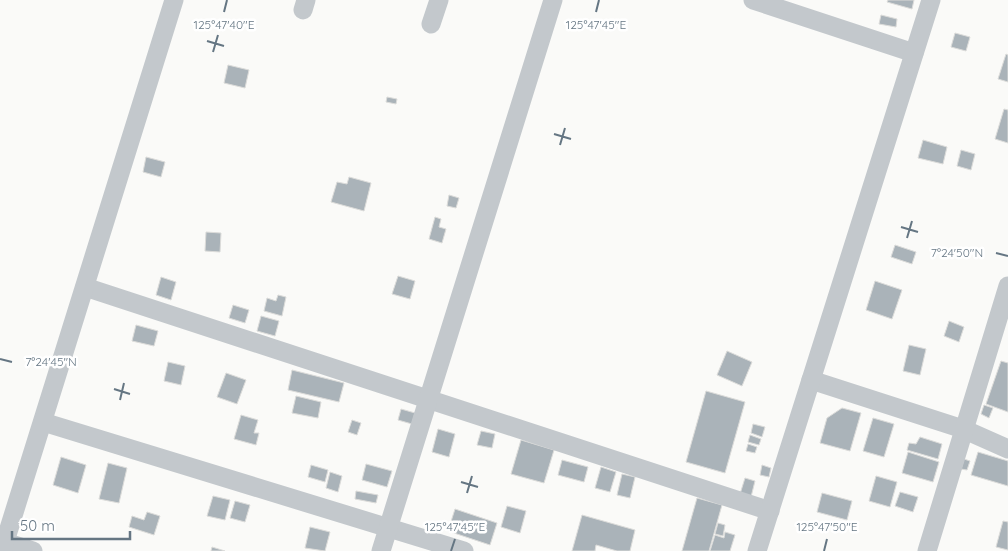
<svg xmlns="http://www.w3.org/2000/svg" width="1008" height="551" viewBox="0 0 1008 551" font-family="Quicksand,sans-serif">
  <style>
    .building { fill: #aab3b9; stroke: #dcdcda }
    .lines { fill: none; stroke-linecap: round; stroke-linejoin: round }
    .street { stroke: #c3c8cc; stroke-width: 19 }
    .ticks { fill: none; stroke: #657683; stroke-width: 2 }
    .ticks-label { font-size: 12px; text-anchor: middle; fill: #657683; stroke: #fff; stroke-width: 5; stroke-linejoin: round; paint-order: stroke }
  </style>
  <rect width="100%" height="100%" fill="#fafaf8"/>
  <g class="building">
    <path d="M888,0h26l-2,9 -25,-7z"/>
    <path d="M881,15l16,4 -1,8 -17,-3z"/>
    <path d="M955,33l15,4 -4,14 -15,-4z"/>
    <path d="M1006,54l2,1v27l-10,-3z"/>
    <path d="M228,65l21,5 -4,18 -21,-5z"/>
    <path d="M387,97l10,2 -1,5 -10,-2z"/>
    <path d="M1004,109l4,1v33l-13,-4z"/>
    <path d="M923,140l24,7 -4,17 -25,-6z"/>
    <path d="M961,150l14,4 -4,16 -14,-4z"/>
    <path d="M146,157l19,5 -4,15 -18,-5z"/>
    <path d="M349,177l22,6 -7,28 -33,-9 6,-20 10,2z"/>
    <path d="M449,195l10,3 -3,10 -9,-2z"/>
    <path d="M435,217l6,2 -2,8 7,2 -4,14 -13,-4z"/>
    <path d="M206,232l15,1 -1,19 -15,-1z"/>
    <path d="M895,245l21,7 -4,12 -21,-7z"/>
    <path d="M398,276l17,5 -5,18 -18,-5z"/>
    <path d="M161,277l15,5 -5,18 -15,-5z"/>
    <path d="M875,281l27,9 -10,29 -26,-9z"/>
    <path d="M278,295l8,2 -4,19 -18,-5 3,-13 9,3z"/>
    <path d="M233,305l16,5 -4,13 -16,-5z"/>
    <path d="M261,316l18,5 -4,15 -18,-5z"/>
    <path d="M949,321l15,6 -5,15 -15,-6z"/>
    <path d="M136,325l22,6 -4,15 -22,-5z"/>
    <path d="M909,345l17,4 -6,26 -17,-4z"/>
    <path d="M727,351l25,11 -10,24 -25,-11z"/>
    <path d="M1001,361l7,2v49l-22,-8z"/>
    <path d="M168,362l17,4 -4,19 -17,-4z"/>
    <path d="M292,370l52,13 -5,19 -51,-12z"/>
    <path d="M226,373l20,7 -9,24 -20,-7z"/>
    <path d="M706,391l39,11 -20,71 -39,-11z"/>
    <path d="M296,396l25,6 -3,16 -26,-5z"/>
    <path d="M984,405l9,3 -4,10 -8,-4z"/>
    <path d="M842,408l19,5 -11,38 -30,-8 7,-25z"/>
    <path d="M401,409l14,4 -3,11 -14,-4z"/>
    <path d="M241,415l17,5 -4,13h5l-3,12 -22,-6z"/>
    <path d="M873,418l21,6 -10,33 -21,-6z"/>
    <path d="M352,420l9,3 -4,12 -9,-3z"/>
    <path d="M753,424l12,3 -3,10 -11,-4z"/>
    <path d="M438,429l17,5 -6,23 -17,-5z"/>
    <path d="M481,431l14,3 -3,14 -15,-3z"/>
    <path d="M750,435l11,4 -2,6 -11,-3z"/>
    <path d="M920,437l22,7 -4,15 -31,-9 2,-7 7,1z"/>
    <path d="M521,440l33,10 -10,33 -33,-9z"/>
    <path d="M748,444l9,3 -2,6 -9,-2z"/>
    <path d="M908,452l31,10 -6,20 -31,-9z"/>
    <path d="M978,452l30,9v25l-37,-11z"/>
    <path d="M61,457l25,8 -8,28 -25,-8z"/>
    <path d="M964,459l6,2 -3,9 -6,-1z"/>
    <path d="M562,460l26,7 -4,15 -26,-7z"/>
    <path d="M108,463l19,5 -8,35 -20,-4z"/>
    <path d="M366,464l26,7 -5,16 -25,-7z"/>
    <path d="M311,465l17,5 -3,12 -17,-5z"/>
    <path d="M762,465l9,3 -2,9 -9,-2z"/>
    <path d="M601,467l15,5 -6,20 -15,-4z"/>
    <path d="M330,472l12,4 -4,16 -12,-4z"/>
    <path d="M622,474l13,3 -5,21 -13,-3z"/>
    <path d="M876,476l21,6 -7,25 -21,-6z"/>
    <path d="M745,478l10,3 -4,16 -11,-3z"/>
    <path d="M356,491l22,4 -2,8 -21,-4z"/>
    <path d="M900,492l18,5 -5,15 -18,-6z"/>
    <path d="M822,493l30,8 -5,19 -30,-8z"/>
    <path d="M213,496l17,4 -5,20 -18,-4z"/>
    <path d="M697,498l25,7 -13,46h-27z"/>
    <path d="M235,501l15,4 -5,17 -15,-4z"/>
    <path d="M507,506l19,5 -6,22 -19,-6z"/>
    <path d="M455,509l42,14 -7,22 -42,-14z"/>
    <path d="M147,512l13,4 -6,19 -25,-8 3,-11 12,4z"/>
    <path d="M582,515l53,15 -5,21h-13l-21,-6 -1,6h-23z"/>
    <path d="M1003,521l5,1v28l-12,-3z"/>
    <path d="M718,523l7,2 -2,11 -8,-2z"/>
    <path d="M310,527l20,5 -5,19 -20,-3z"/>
    <path d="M725,532l10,3 -5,16h-20l5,-16 9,3z"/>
    <path d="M212,547l13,4h-14z"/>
  </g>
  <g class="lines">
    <g class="street">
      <path d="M753,0l161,53"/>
      <path d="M303,10l3,-10"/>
      <path d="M431,24l8,-24"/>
      <path d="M85,287l685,224"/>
      <path d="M811,380l152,49 45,20"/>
      <path d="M43,422l421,129"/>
      <path d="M5,542l28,9"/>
      <path d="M2,551l172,-551"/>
      <path d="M381,551l172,-551"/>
      <path d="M757,551l174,-551"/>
      <path d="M927,551l81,-265"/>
    </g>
  </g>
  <path class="ticks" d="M224,12l3,-12M596,12l3,-12M207,41l17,5M213,52l5,-17M554,134l17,5M560,145l5,-17M901,227l17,5M907,238l5,-17M996,253l12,3M0,359l12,3M114,389l16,5M120,400l4,-17M461,482l17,5M467,493l5,-17M451,551l4,-12M824,551l3,-12"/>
  <g class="ticks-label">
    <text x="224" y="29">125°47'40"E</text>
    <text x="596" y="29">125°47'45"E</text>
    <text x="957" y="257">7°24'50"N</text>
    <text x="51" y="366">7°24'45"N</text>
    <text x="455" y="531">125°47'45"E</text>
    <text x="827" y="531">125°47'50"E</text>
  </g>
  <path d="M12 531v8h118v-8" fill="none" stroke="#657683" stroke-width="2.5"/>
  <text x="20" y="531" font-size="15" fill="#657683" stroke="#ffffff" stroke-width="4" paint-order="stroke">50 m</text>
</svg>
